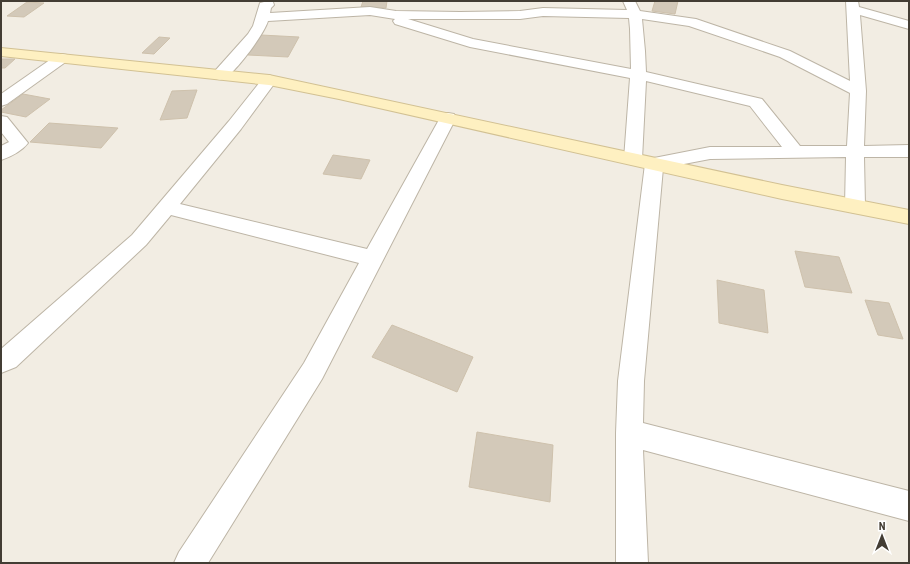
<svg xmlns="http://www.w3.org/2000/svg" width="910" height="564" viewBox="0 0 910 564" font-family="'Roboto Condensed',sans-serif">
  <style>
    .building { fill: #d3c9b9; stroke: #cec1ac }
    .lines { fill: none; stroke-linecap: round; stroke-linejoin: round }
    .street-casing { stroke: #bdb5a6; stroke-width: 2 }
    .secondary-casing { stroke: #d2c193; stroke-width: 2 }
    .street { fill: #fff; fill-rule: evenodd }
    .secondary { fill: #fef0c1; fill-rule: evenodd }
  </style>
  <rect width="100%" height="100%" fill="#f2ede3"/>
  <g class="building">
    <path d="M363,1h24l-1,7 -25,-1z"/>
    <path d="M655,1h23l-3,13 -23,-3z"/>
    <path d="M27,2l17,1 -20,14 -17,-1z"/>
    <path d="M261,35l38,2 -11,20 -40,-2z"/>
    <path d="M159,37l11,1 -16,16 -12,-1z"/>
    <path d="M1,59h14l-10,9h-4z"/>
    <path d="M197,90l-10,28 -27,2 12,-29z"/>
    <path d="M23,94l27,5 -24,18 -25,-5v-2z"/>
    <path d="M49,123l69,5 -17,20 -71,-6z"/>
    <path d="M333,155l37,5 -9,19 -38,-5z"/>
    <path d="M795,251l44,6 13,36 -47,-6z"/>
    <path d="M717,280l47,10 4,43 -49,-10z"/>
    <path d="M865,300l24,3 14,36 -25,-4z"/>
    <path d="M392,325l81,32 -16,35 -85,-35z"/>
    <path d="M477,432l76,13 -3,57 -81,-15z"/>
  </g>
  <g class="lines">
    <g class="street-casing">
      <g id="street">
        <path d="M268,1l5,1 1,3 -3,3 -1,5 100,-6 26,4 64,1 60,-1 23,-3 84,2 -4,-9h12l5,10 56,8 94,32 60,30 -4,-80h12l1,6 50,14v8l-49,-14 6,76 -2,55 45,-1v12h-45l1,49 -3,5 -7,2 -7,-2 -3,-5 1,-49 -136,2 -47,9 -19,213 -1,42 266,68v30l-266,-71 5,113h-32v-130l2,-52 27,-217 3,-4 6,-2 56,-11h72l-32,-41 -104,-25 -4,78 -3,4 -6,2 -6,-2 -3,-4 6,-81 -160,-31 -75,-23 -2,-3 2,-2 -25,-4 -102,6c-4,13 -33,53 -45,58 -4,1 -6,0 -9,-1l-3,-3 3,-3 34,-38 5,-8 7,-23zM543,16l86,2 1,11 1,40 -158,-30 -65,-20h112zM642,19l47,7 91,31 70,36 -3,53h-47l-38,-47 -116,-27 -1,-21z"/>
        <path d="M62,54l5,1 2,3 -2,3 -60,43 -6,2v-12l56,-39z"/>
        <path d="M269,75l5,2 3,3 -36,49 -61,75 187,45 73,-131 2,-4 6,-1 6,1 2,4 -134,261 -114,184h-34l5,-11 125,-189 55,-100 -188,-48 -25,30 -130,122 -15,6v-24l131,-114 97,-114 35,-44z"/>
        <path d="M1,116l6,1 21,26c-6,8 -18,14 -27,17v-14l8,-4 -8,-10z"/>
      </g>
    </g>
    <g class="secondary-casing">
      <path id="secondary" d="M1,48l268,27 513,110 127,25v14l-127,-25 -443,-100 -70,-14 -268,-29z"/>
    </g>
    <use href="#street" class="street"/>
    <use href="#secondary" class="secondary"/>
  </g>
  <rect width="910" height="564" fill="none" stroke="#433d34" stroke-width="4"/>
  <g transform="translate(882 536)" stroke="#ffffff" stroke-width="3" paint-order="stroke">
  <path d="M0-3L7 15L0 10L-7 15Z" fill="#433d34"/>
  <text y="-6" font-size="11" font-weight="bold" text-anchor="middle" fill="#433d34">N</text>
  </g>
</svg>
